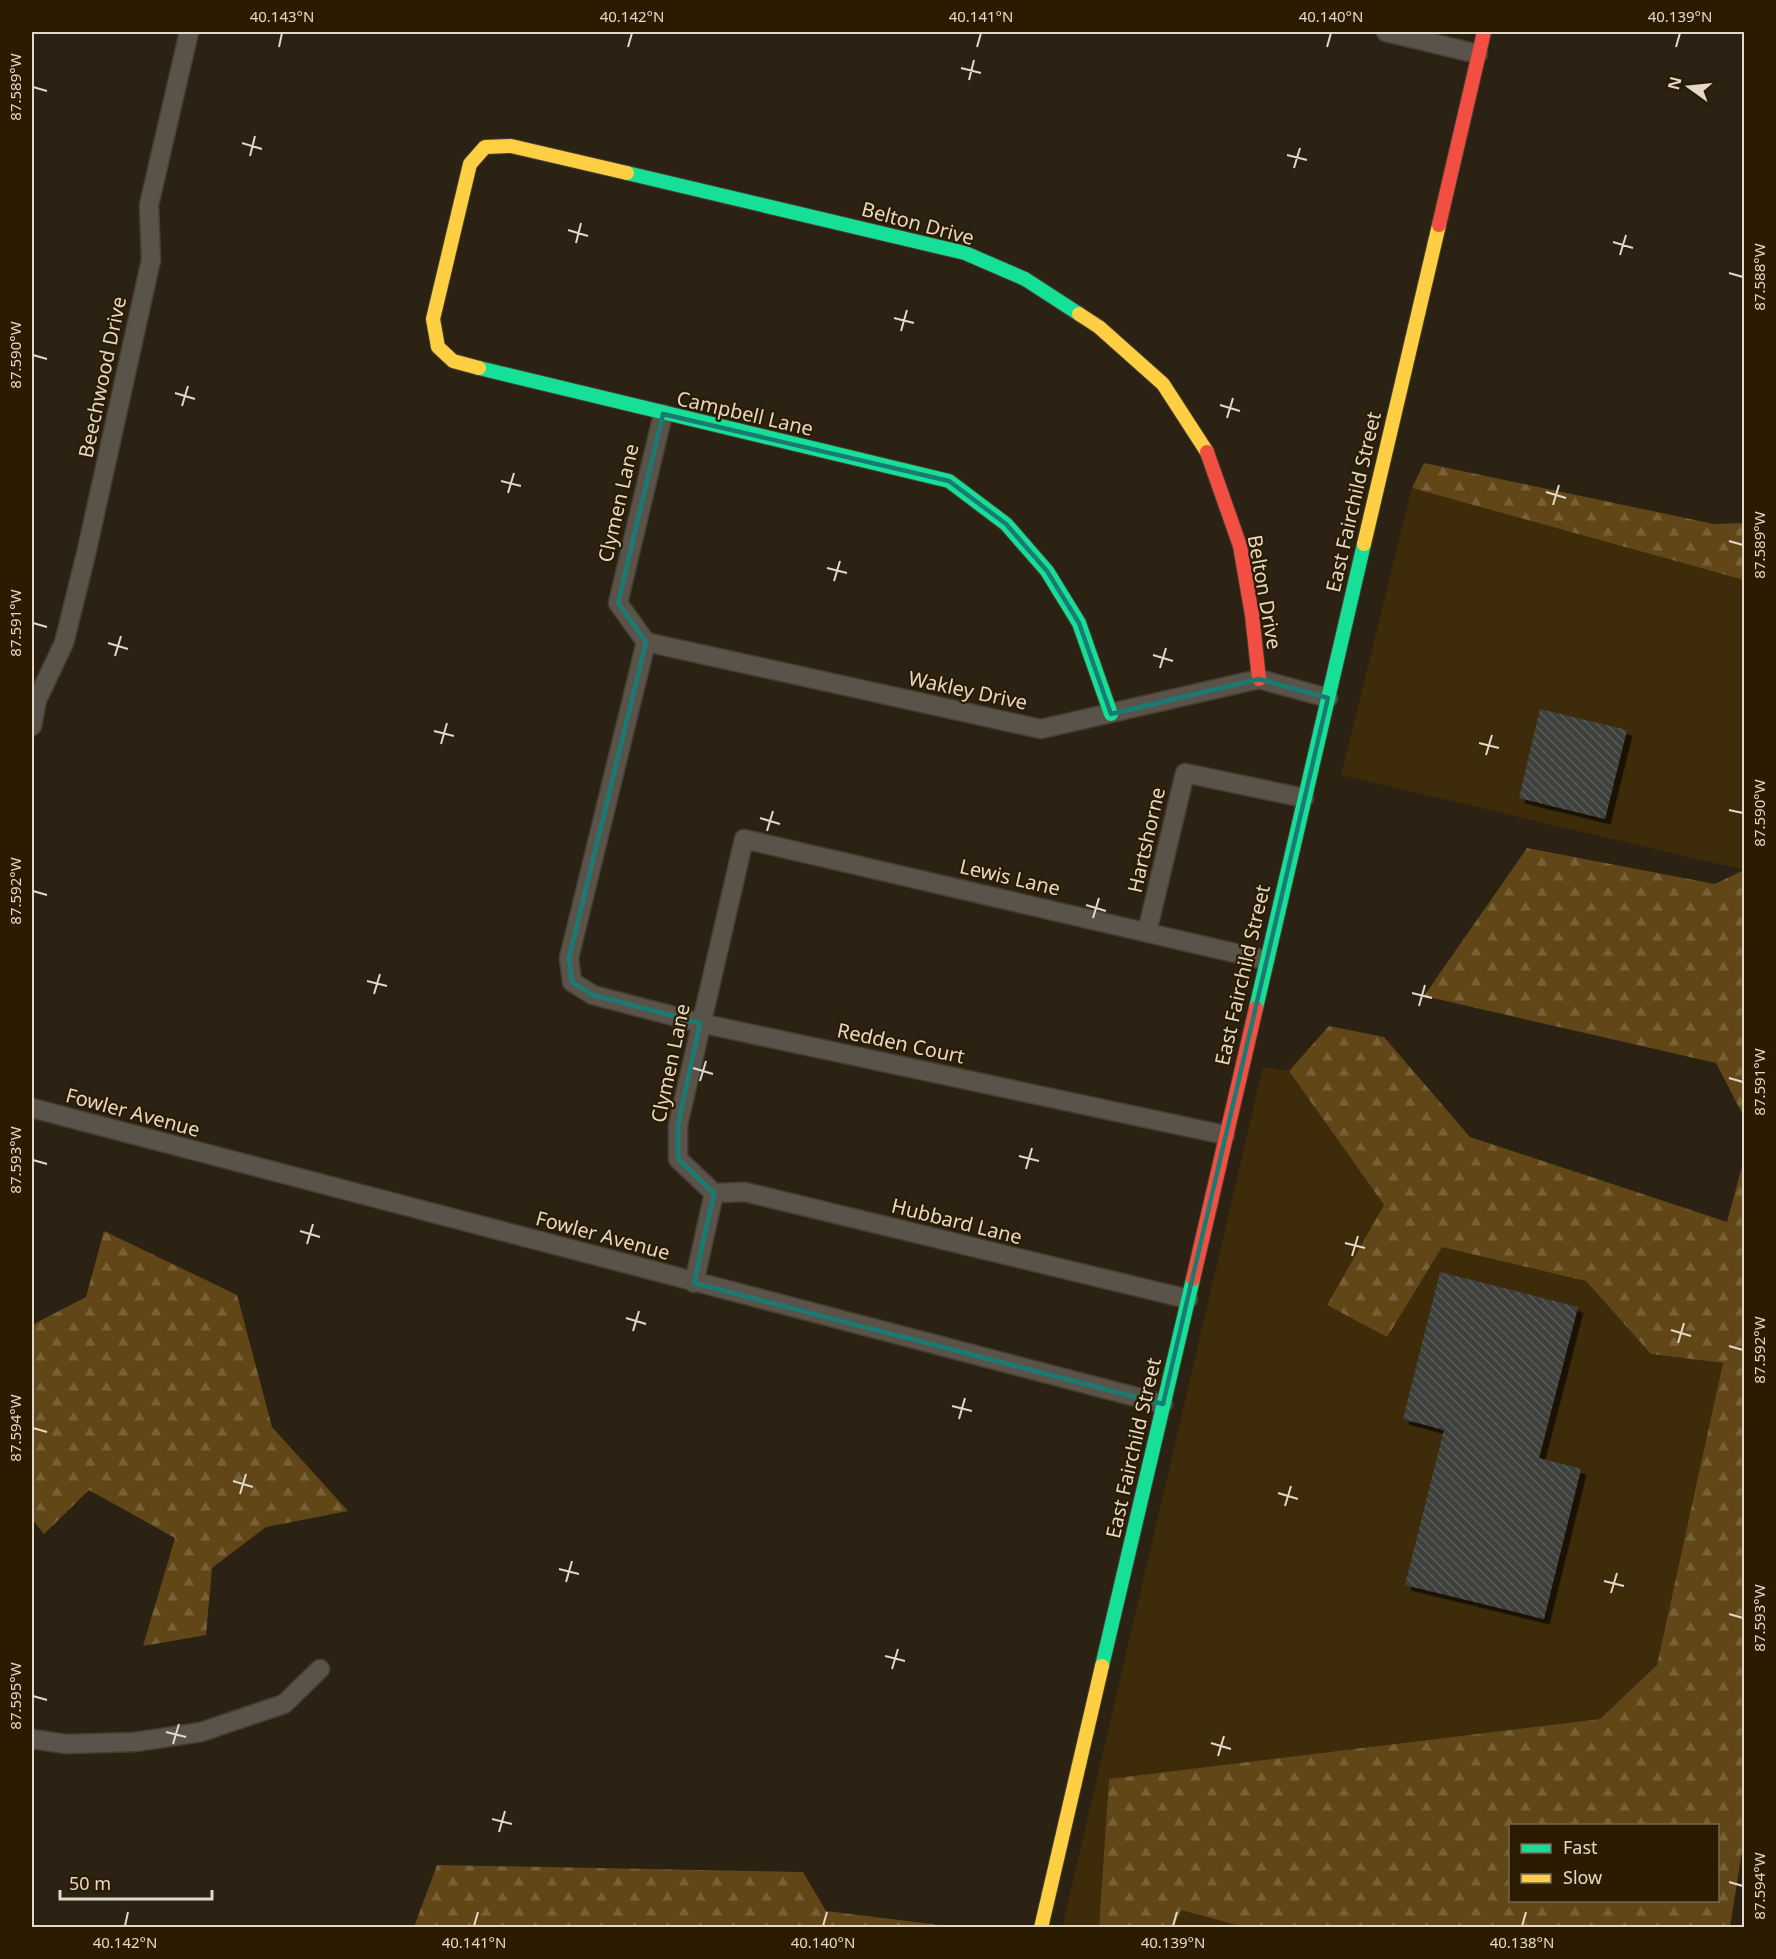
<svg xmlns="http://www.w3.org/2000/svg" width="1776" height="1959" viewBox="0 0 1776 1959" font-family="'Noto Sans',sans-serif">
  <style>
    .built { fill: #3d2b0a }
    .forest { fill: url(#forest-firs); fill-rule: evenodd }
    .building { fill: url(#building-back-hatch); filter: url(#shadow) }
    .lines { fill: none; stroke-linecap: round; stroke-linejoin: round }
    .street-casing { stroke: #453e33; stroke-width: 21 }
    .fast-casing { stroke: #453e33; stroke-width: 16 }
    .slow-casing { stroke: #453e33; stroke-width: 16 }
    .jam-casing { stroke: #453e33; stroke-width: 16 }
    .street { stroke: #5a5349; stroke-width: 18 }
    .fast { stroke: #16e098; stroke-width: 14 }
    .slow { stroke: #ffcf43; stroke-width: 14 }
    .jam { stroke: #f24e42; stroke-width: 14 }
    .marked { fill: none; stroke: #1a7b73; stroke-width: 4.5; stroke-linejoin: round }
    .ticks { fill: none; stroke: #e3d8c9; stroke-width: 2 }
    .labels { text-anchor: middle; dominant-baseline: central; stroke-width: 4.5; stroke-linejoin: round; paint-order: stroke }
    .street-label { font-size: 20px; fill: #e3d8c9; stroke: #2b1c01 }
    .neatline { fill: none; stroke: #e3d8c9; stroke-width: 2 }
    .ticks-label { font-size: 15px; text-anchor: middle; fill: #e3d8c9 }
  </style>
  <defs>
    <pattern id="forest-firs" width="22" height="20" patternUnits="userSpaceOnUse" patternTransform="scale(1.5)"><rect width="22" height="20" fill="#614617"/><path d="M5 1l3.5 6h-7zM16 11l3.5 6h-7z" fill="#786037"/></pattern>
    <pattern id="building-back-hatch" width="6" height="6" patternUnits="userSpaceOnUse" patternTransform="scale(1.5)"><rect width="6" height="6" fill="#3e413c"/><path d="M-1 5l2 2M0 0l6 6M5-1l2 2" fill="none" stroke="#5a5c57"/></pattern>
    <filter id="shadow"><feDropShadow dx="5.5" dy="5.5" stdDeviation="0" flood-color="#0009"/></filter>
  </defs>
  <rect width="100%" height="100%" fill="#2b2214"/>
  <g class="built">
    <path d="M1412,488l332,92v290l-403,-95z"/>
    <path d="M1263,1067l26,4 95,134 -57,100 60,31 55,-90 145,35 64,73 73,9 -67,302 -57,54 -491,60 -10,148 -37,1z"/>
    <path d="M1181,1910l67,17 -74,1z"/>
  </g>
  <g class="forest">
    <path d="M1424,463l290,61 30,-1v57l-332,-92z"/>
    <path d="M1527,848l188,36 29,-14v247l-28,-54 -292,-67z"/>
    <path d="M1329,1026l55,11 86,100 257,85 17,-63v680l-14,88 -482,1 -67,-18 -7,17h-75l10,-148 491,-60 57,-54 66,-302 -72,-9 -65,-73 -144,-34 -55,90 -60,-32 57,-100 -95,-134zM1510,1826h208v74h-208z"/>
    <path d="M104,1231l133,64 35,132 76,84 -82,16 -54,41 -6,67 -63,11 32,-108 -86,-48 -45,44 -12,-15v-194l54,-28z"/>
    <path d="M437,1865l366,7 23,39 130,16h-542z"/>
  </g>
  <g class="building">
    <path d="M1540,709l87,21 -22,89 -86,-21z"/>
    <path d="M1440,1272l138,35 -39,151 42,11 -37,150 -139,-34 39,-155 -41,-11z"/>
  </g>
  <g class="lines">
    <g class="street-casing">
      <g id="street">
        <path d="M1386,32l92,22"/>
        <path d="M663,414l-45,189 28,39 395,87 218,-50 69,19"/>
        <path d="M646,642l-77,316 3,24 21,13 107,28 525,112"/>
        <path d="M32,726l5,-26 27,-57 22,-89 65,-294 -2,-55 40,-173"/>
        <path d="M1147,932l38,-159 119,25"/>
        <path d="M32,1108l1131,296"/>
        <path d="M714,1193l31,-1 443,107"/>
        <path d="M694,1283l20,-90 -36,-34v-34l66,-286 521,121"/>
        <path d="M32,1739l34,5 69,-2 66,-10 83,-28 36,-35"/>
      </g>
    </g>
    <g class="fast-casing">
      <g id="fast">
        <path d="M627,173l338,80 60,26 54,35"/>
        <path d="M479,368l470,113 57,43 41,47 32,52 32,91"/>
        <path d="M1256,1008l108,-464"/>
        <path d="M1102,1666l91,-387"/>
      </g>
    </g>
    <g class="slow-casing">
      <g id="slow">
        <path d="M1079,314l20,13 64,57 44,68"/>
        <path d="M479,368l-26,-7 -15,-14 -5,-28 37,-155 15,-17 26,-1 116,27"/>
        <path d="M1364,544l75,-319"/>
        <path d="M1041,1928l61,-262"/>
      </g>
    </g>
    <g class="jam-casing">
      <g id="jam">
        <path d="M1439,225l45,-193"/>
        <path d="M1207,452l33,94 12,69 7,64"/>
        <path d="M1193,1279l63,-271"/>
      </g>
    </g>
    <use href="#street" class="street"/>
    <use href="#fast" class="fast"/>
    <use href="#slow" class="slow"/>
    <use href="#jam" class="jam"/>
  </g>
  <path class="marked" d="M663,414l286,67 57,43 41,47 32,52 32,91 148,-35 69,19 -165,706 -469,-121 20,-90 -36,-34v-34l22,-102 -107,-28 -21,-13 -3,-24 77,-316 -28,-39z"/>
  <path class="ticks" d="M279,47l3,-14M628,47l4,-14M977,47l4,-14M1327,47l4,-14M1676,47l4,-14M961,68l20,5M969,80l5,-20M33,87l14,4M242,143l20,6M1287,155l20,5M250,156l5,-20M1294,168l6,-20M568,230l20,6M1613,242l20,6M576,243l5,-20M1620,255l6,-20M1729,273l14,4M894,318l20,5M901,331l6,-21M33,355l14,4M175,393l20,6M1220,405l20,6M182,406l6,-20M1227,418l6,-20M501,481l20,5M1546,492l20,6M508,493l6,-20M1553,505l6,-20M1729,541l14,4M827,568l20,5M834,581l6,-20M33,623l14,4M108,643l20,6M1153,655l20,6M115,656l6,-20M1160,668l6,-20M434,731l20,5M1479,743l20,5M441,744l6,-21M1486,755l6,-20M1729,810l14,3M760,818l20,6M767,831l6,-20M33,891l14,4M1086,905l20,6M1093,918l6,-20M367,981l20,5M1412,993l20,5M374,994l6,-20M1419,1006l6,-21M693,1068l20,6M1729,1078l14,4M700,1081l6,-20M1019,1156l20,5M33,1160l14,4M1026,1169l6,-21M300,1231l20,6M1345,1243l20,5M307,1244l6,-20M1352,1256l6,-20M626,1318l20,6M1671,1330l20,6M633,1331l6,-20M1678,1343l6,-20M1729,1346l14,4M952,1406l20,5M959,1419l6,-21M33,1428l14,4M233,1481l20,6M1278,1493l20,6M240,1494l6,-20M1285,1506l6,-20M559,1569l20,5M1604,1581l20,5M566,1582l6,-21M1611,1593l6,-20M1729,1614l14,4M885,1656l20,5M892,1669l6,-20M33,1696l14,4M166,1732l20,5M1211,1743l20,6M173,1744l6,-20M1218,1756l6,-20M492,1819l20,5M499,1832l6,-21M1729,1882l14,4M125,1926l3,-14M474,1926l4,-14M823,1926l4,-14M1173,1926l4,-14M1522,1926l4,-14"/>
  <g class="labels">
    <g class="street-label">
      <text transform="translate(918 223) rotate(15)">Belton Drive</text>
      <text transform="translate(102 377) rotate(-78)">Beechwood Drive</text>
      <text transform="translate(745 413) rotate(13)">Campbell Lane</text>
      <text transform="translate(1353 502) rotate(-77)">East Fairchild Street</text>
      <text transform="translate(618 503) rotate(-77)">Clymen Lane</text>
      <text transform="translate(1265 592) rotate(80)">Belton Drive</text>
      <text transform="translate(968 690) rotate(12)">Wakley Drive</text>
      <text transform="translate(1146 840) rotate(-77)">Hartshorne</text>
      <text transform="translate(1010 877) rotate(13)">Lewis Lane</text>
      <text transform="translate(1242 975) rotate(-77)">East Fairchild Street</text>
      <text transform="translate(901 1043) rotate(12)">Redden Court</text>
      <text transform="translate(670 1063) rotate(-78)">Clymen Lane</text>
      <text transform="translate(133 1112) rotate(15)">Fowler Avenue</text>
      <text transform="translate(957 1221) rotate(14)">Hubbard Lane</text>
      <text transform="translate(603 1235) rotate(15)">Fowler Avenue</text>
      <text transform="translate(1133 1448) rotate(-77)">East Fairchild Street</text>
    </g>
  </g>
  <rect width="1776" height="1959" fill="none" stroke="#2b1c01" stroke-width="66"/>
  <rect x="1509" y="1824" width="210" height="78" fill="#2b1c01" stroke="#756751" stroke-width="1.5"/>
  <rect x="1521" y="1844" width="30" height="9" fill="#16e098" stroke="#756751" stroke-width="1.5"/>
  <text x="1563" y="1854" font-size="18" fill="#e3d8c9">Fast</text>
  <rect x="1521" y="1874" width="30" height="9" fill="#ffcf43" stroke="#756751" stroke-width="1.5"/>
  <text x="1563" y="1884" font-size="18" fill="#e3d8c9">Slow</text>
  <g transform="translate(1689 87) rotate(285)" stroke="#2b1c01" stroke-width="4.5" paint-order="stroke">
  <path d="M0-4.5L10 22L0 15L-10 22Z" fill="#e3d8c9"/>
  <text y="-9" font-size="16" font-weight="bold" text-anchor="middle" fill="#e3d8c9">N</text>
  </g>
  <path d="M60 1890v9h152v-9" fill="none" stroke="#e3d8c9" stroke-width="3"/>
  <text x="69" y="1890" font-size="18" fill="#e3d8c9" stroke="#2b1c01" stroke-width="4.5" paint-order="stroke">50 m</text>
  <rect x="33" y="33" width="1710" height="1893" class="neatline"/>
  <g class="ticks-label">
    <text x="282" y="22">40.143°N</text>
    <text x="632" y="22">40.142°N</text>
    <text x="981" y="22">40.141°N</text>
    <text x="1331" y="22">40.140°N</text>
    <text x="1680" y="22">40.139°N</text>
    <text transform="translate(16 87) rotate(-90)" y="5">87.589°W</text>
    <text transform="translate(1760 277) rotate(-90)" y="5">87.588°W</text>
    <text transform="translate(16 355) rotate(-90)" y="5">87.590°W</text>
    <text transform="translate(1760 545) rotate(-90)" y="5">87.589°W</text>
    <text transform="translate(16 623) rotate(-90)" y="5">87.591°W</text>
    <text transform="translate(1760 813) rotate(-90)" y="5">87.590°W</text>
    <text transform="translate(16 891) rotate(-90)" y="5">87.592°W</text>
    <text transform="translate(1760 1082) rotate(-90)" y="5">87.591°W</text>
    <text transform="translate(16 1160) rotate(-90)" y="5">87.593°W</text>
    <text transform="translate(1760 1350) rotate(-90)" y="5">87.592°W</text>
    <text transform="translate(16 1428) rotate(-90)" y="5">87.594°W</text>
    <text transform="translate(1760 1618) rotate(-90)" y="5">87.593°W</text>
    <text transform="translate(16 1696) rotate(-90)" y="5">87.595°W</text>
    <text transform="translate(1760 1886) rotate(-90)" y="5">87.594°W</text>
    <text x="125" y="1948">40.142°N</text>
    <text x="474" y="1948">40.141°N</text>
    <text x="823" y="1948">40.140°N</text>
    <text x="1173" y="1948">40.139°N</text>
    <text x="1522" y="1948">40.138°N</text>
  </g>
</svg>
